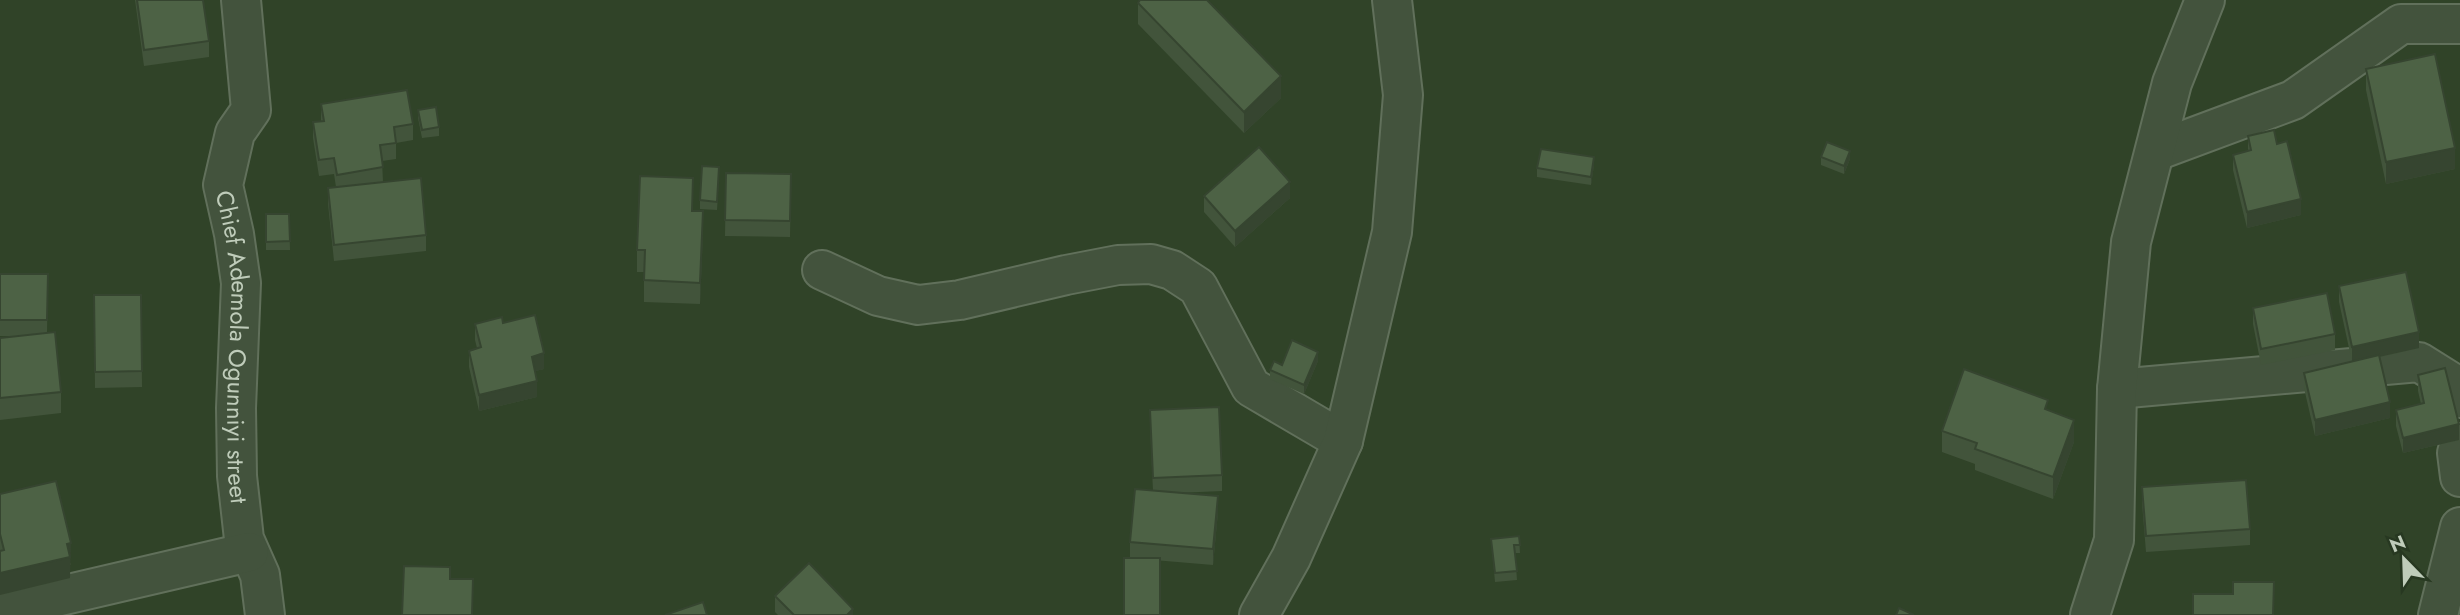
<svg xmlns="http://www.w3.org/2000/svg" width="2460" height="615" viewBox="0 0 2460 615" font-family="Jost,sans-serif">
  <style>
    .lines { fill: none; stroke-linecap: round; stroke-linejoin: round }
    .street-casing { stroke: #61705b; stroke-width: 42 }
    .street { stroke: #43533d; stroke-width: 38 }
    .wall { fill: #42543b }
    .shaded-wall { fill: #364530 }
    .building { fill: #4d6245; stroke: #364530; stroke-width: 2 }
    .labels { text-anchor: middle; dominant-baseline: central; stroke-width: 5; stroke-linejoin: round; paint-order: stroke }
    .street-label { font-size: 24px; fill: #bfccba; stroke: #273821 }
  </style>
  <rect width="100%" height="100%" fill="#304328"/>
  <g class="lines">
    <g class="street-casing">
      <g id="street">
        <path id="s1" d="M241,0l10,110 -16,23 -12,52 11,49 7,49 -5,125 1,68 7,63 16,36 5,40"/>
        <path d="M2156,151l137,-51 108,-76h59"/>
        <path d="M822,270l56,26 40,9 42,-5 106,-25 52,-10 33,-1 21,6 26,17 53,100 92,54"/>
        <path d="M2117,389l302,-27 35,22 6,14"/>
        <path d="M2460,443l-3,10 3,24"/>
        <path d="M0,610l249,-58"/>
        <path d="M1259,615l32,-57 52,-117 49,-209 11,-137 -11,-95"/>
        <path d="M2090,615l24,-75 3,-151 14,-147 41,-159 33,-83"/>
        <path d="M2438,615l22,-88"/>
      </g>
    </g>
    <use href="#street" class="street"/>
  </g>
  <g class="wall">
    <path d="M135,0h68l6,41v16l-65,9z"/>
    <path d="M1138,3l143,95 -37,35 -106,-109z"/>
    <path d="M2366,69l89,100 -69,15 -20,-94z"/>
    <path d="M321,104l92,20v16l-17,3v16l-14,2 1,21 43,53v16l-92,10 -6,-57v-16l8,-1 -2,-13 -15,2 -6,-38v-16l8,-1z"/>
    <path d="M418,110l21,17v9l-17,2 -4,-20z"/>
    <path d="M2248,136l29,8 24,71 -54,13 -14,-58v-15l15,-4z"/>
    <path d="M1821,157l29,2 -6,15 -23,-9z"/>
    <path d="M1594,165l-3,20 -54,-8v-9z"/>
    <path d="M726,173l65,1 -1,63 -65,-1z"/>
    <path d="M719,176l-2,34 -17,-1v-9z"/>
    <path d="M1204,196l86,2 -55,49 -31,-35z"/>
    <path d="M693,211l10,22 -3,71 -56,-2v-30h-7v-22z"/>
    <path d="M266,214h23l1,36h-24z"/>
    <path d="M0,274h48l-1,59 14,59v21l-61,7v-82l20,-2h-20z"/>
    <path d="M2339,286l80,62 -39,9 10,61 -75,18 -11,-48v-15l48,-11 -13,-60z"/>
    <path d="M94,295h47l1,92 -47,1z"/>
    <path d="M2253,308l82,26v16l-74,15 -8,-41z"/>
    <path d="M503,323l41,46 -9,2 2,26 -58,14 -10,-44v-16l8,-3 -2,-8v-16z"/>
    <path d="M1318,361l-14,33 -34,-15v-9l12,-5z"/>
    <path d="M2418,375l41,65 -56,13 -7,-27v-16l25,-6 -3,-13z"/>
    <path d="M2048,411l26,31 -21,57 -78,-29v-6l-33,-12v-21z"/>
    <path d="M1150,426l72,49v16l-45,2 41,19 -5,53 -83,-7v-16l23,-51z"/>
    <path d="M2142,487l108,42v16l-104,7 -4,-49z"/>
    <path d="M0,494l71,70 -1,1v13l-70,17z"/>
    <path d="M1519,536l1,17h-5l2,27 -22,2 -4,-43z"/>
    <path d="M775,596l78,19h-75l-3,-3z"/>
  </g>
  <g class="shaded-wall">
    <path d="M1281,76v22l-37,35v-21z"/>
    <path d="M2455,148v21l-69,15v-22z"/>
    <path d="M1850,151v8l-6,15v-8z"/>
    <path d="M1594,157v8l-3,20v-8z"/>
    <path d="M1290,182v16l-55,49v-16z"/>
    <path d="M2301,199v16l-54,13v-16z"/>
    <path d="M703,211v22l-3,71v-21z"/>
    <path d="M2419,332v16l-67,15v-16z"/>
    <path d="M1318,352v9l-14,33v-9z"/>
    <path d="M544,353v16l-12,3v-15z"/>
    <path d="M537,381v16l-58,14v-16z"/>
    <path d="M2390,402v16l-75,18v-16z"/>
    <path d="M2074,420v22l-21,57v-22z"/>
    <path d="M2459,424v16l-56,13v-15z"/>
    <path d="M1218,496v16l-5,53v-16z"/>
    <path d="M71,543l-1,35 -70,17v-22z"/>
    <path d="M853,609v6h-6z"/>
  </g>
  <g class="building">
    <path d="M137,0h66l6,41 -65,9z"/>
    <path d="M1140,0h67l74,76 -37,36 -106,-109z"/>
    <path d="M2435,54l20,94 -69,14 -20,-93z"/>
    <path d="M407,90l6,34 -19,3 2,16 -16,2 3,22 -46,8 -3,-17 -15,2 -6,-38 11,-1 -3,-17z"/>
    <path d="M436,107l3,20 -17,3 -4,-20z"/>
    <path d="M2274,130l3,14 10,-3 14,58 -54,13 -14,-57 18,-5 -3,-14z"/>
    <path d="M1827,142l23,9 -6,15 -23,-9z"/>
    <path d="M1259,147l31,35 -55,49 -31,-35z"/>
    <path d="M1541,149l53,8 -3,20 -54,-9z"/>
    <path d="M702,166l17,1 -2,35 -17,-2z"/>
    <path d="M726,173l65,1 -1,47 -65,-1z"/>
    <path d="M640,176l53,2 -1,33h11l-3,72 -56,-3 1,-30h-8z"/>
    <path d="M421,178l5,57 -92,10 -6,-57z"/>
    <path d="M266,214h23l1,27 -24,1z"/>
    <path d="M2406,272l13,60 -67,15 -13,-61z"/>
    <path d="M0,274h48l-1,46h-47z"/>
    <path d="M2327,293l8,41 -74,15 -8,-41z"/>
    <path d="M94,295h47l1,76 -47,1z"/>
    <path d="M535,315l9,38 -12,4 5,24 -58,14 -10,-44 12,-4 -6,-23 27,-7 1,6z"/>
    <path d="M55,332l6,60 -61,6v-60z"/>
    <path d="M1292,340l26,12 -14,33 -34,-15 4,-9 8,4z"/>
    <path d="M2379,355l11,47 -75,18 -11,-47z"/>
    <path d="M2445,368l14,56 -56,14 -7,-28 28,-7 -6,-28z"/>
    <path d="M1964,369l84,31 -3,9 29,11 -21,57 -78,-28 2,-6 -35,-12z"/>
    <path d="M1219,407l3,68 -69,3 -3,-68z"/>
    <path d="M2246,480l4,49 -104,7 -4,-49z"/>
    <path d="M56,481l15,62 -4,1 3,13 -70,16v-22l4,-1 -4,-16v-40z"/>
    <path d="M1135,489l83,7 -5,53 -83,-7z"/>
    <path d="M1519,536l1,9h-6l3,26 -22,2 -4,-34z"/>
    <rect x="1124" y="558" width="36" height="57"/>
    <path d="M809,563l44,46 -6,6h-53l-19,-19z"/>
    <path d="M404,566l46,1v12h23l-1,36h-70z"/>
    <path d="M2233,582h41l-1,33h-80v-21h40z"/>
    <path d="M703,602l4,13h-42z"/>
    <path d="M1899,608l15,7h-18z"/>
  </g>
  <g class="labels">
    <g class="street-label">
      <text stroke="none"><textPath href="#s1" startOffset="355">Chief Ademola Ogunniyi street</textPath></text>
    </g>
  </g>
  <g transform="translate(2404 559) rotate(337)" stroke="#273821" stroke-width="5" paint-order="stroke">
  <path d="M0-5L12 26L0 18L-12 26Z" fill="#bfccba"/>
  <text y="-10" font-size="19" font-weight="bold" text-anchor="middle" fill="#bfccba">N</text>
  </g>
</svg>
